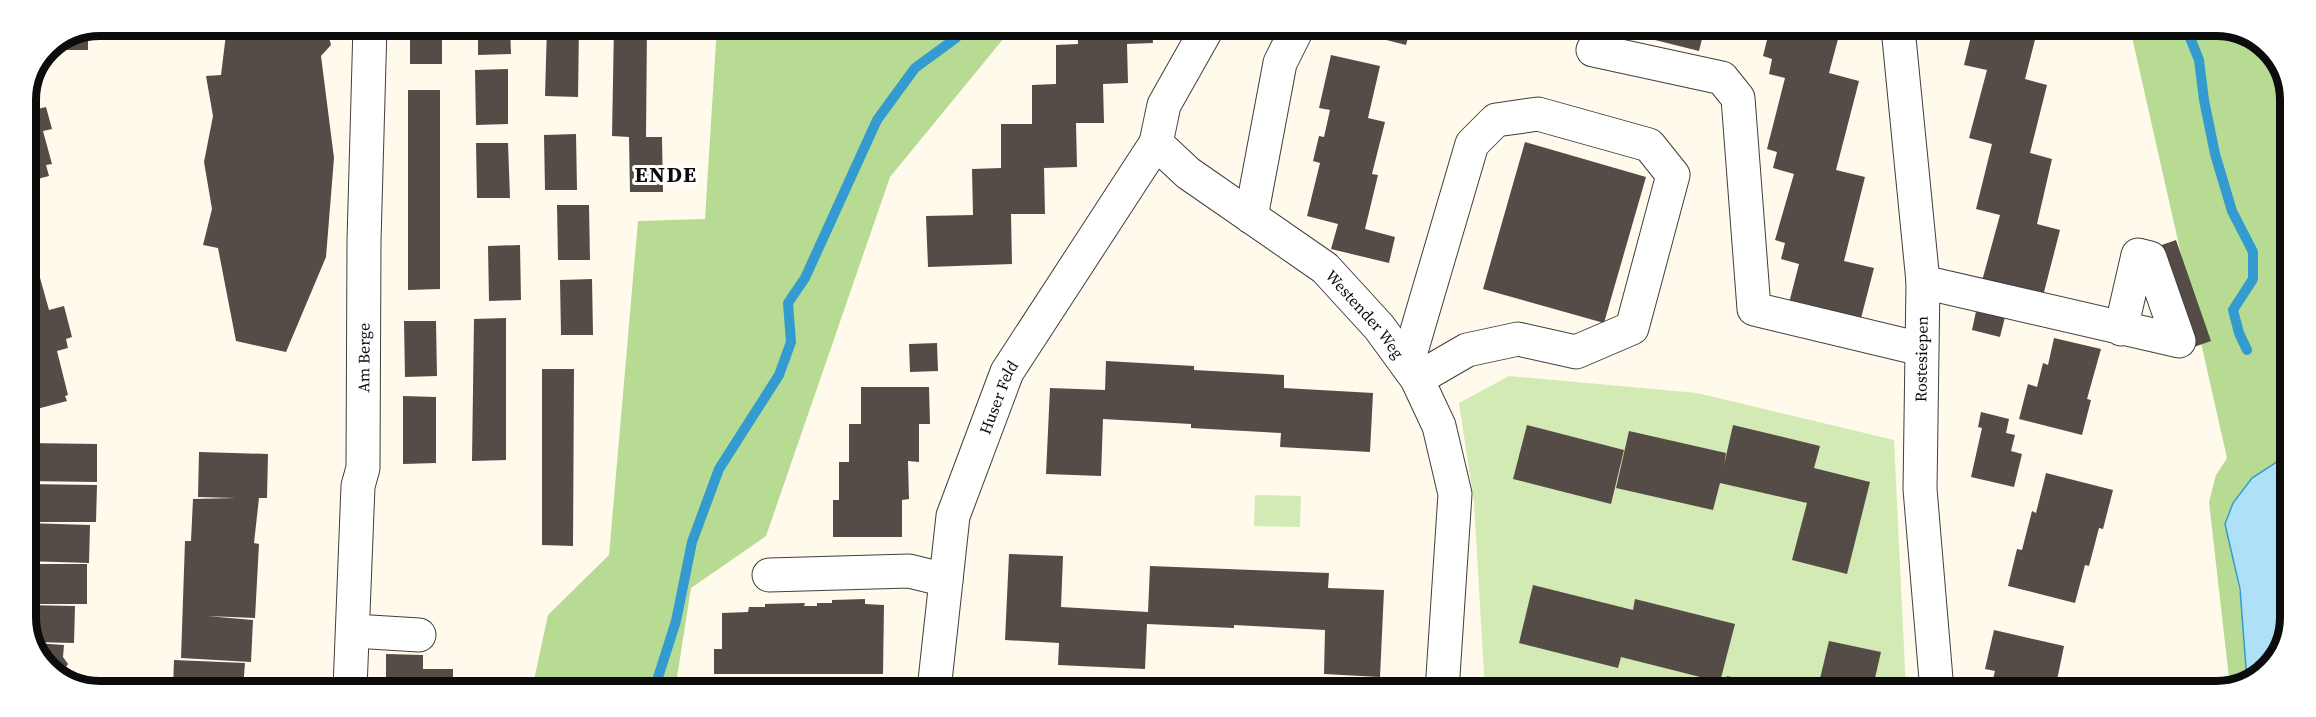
<svg xmlns="http://www.w3.org/2000/svg" width="2316" height="717" viewBox="0 0 2316 717" font-family="'Source Serif 4',serif">
  <style>
    .green { fill: #d3eab4 }
    .forest { fill: #b8db93 }
    .water { fill: #aee0f7; stroke: #349bd0; stroke-width: 1.5 }
    .lines { fill: none; stroke-linecap: round; stroke-linejoin: round }
    .stream { stroke: #349bd0; stroke-width: 10 }
    .building { fill: #554c48 }
    .minor-casing { stroke: #3f3f3f; stroke-width: 35 }
    .minor { stroke: #fff; stroke-width: 33 }
    .labels { text-anchor: middle; dominant-baseline: central; stroke-width: 6; stroke-linejoin: round; paint-order: stroke }
    .street-label { font-size: 16px; fill: #0c0c0c; stroke: #fff }
    .district-label { font-size: 22px; font-weight: bold; letter-spacing: 1.5px; fill: #0c0c0c; stroke: #fff }
    .rim { fill: none; stroke: #0c0c0c; stroke-width: 8 }
  </style>
  <rect width="100%" height="100%" fill="#fffaeb"/>
  <g class="green">
    <path d="M1509,376l188,17 197,47 12,251h-421l-11,-189 -15,-99z"/>
    <path d="M1255,495l46,1 -1,31 -46,-1z"/>
  </g>
  <g class="forest">
    <path d="M717,26l296,1 -123,150 -124,359 -75,52 -16,102 -143,-1 16,-74 61,-60 29,-334 67,-2z"/>
    <path d="M2130,28h105l40,27 15,40 -1,359 -37,24 -27,46c12,51 24,104 22,157l-17,6 -21,-185 7,-27 11,-17z"/>
  </g>
  <path class="water" d="M2289,454l-1,182 -27,40 -14,5 -7,-92 -15,-65 8,-21 19,-25z"/>
  <g class="lines">
    <g class="stream">
      <path d="M2186,28l13,32 5,40 11,54 17,57 21,41v27l-20,31 6,23 8,17"/>
      <path d="M654,690l22,-69 16,-79 27,-73 60,-94 12,-33 -3,-39 17,-25 72,-158 38,-52 41,-30 7,-11"/>
    </g>
  </g>
  <g class="building">
    <path d="M227,26h99l5,19 -10,11 13,102 -8,99 -40,95 -50,-11 -18,-93 -15,-3 9,-36 -8,-47 9,-46 -7,-40 15,-1z"/>
    <rect x="410" y="26" width="32" height="38"/>
    <path d="M478,26h32l1,28 -33,1z"/>
    <path d="M547,26h32l-1,71 -33,-1z"/>
    <path d="M614,26h33l-1,111h16l1,55h-33l-1,-55 -17,-1z"/>
    <path d="M1077,27h75l1,16 -26,1 1,39 -25,1 1,39h-28l1,44 -33,1 1,46h-34l1,50 -84,3 -2,-51 47,-1 -1,-46 29,-1v-44h31v-39l24,-1v-39l22,-1z"/>
    <path d="M1352,27h59l-5,18 -55,-14z"/>
    <path d="M1632,27h73l-6,24 -68,-17z"/>
    <path d="M1770,28h27l41,11 -9,34 30,8 -23,89 29,7 -21,84 30,7 -15,58 -71,-19 11,-43 -18,-5 4,-16 -10,-3 19,-66 -21,-6 4,-16 -10,-3 18,-71 -16,-4 3,-15 -9,-3z"/>
    <path d="M1973,28h65l-13,51 22,6 -17,68 22,6 -15,65 23,6 -17,66 -61,-15 18,-66 -24,-6 16,-65 -23,-6 18,-68 -23,-5z"/>
    <path d="M88,31v19h-42l2,-3z"/>
    <path d="M1331,55l49,11 -12,52 17,4 -13,52 6,1 -13,54 30,8 -6,26 -58,-14 7,-25 -31,-8 13,-53 -7,-2 6,-25 5,1 6,-27 -11,-2z"/>
    <path d="M508,69v55l-32,1 -1,-55z"/>
    <path d="M31,87l6,22 9,-2 6,22 -9,2 9,33 -6,1 3,11 -23,6v-82z"/>
    <path d="M408,90h32v199l-32,1z"/>
    <path d="M576,134l1,56h-32l-1,-55z"/>
    <path d="M1525,142l121,35 -42,146 -121,-34z"/>
    <path d="M476,143h32l2,55h-33z"/>
    <path d="M557,205h32l1,55h-32z"/>
    <path d="M2176,240l35,101 -20,7 -35,-101z"/>
    <path d="M520,245l1,55 -32,1 -1,-55z"/>
    <path d="M37,267l12,43 15,-4 8,31 -6,2 2,9 -11,3 11,44 -3,1 2,5 -34,9 -2,-9 -5,1v-132z"/>
    <path d="M592,279l1,56h-32l-1,-55z"/>
    <path d="M1978,302l29,7 -7,28 -28,-7z"/>
    <path d="M506,318v142l-34,1 2,-142z"/>
    <path d="M404,321h32l1,55 -32,1z"/>
    <path d="M2054,338l47,11 -14,50 4,1 -9,35 -63,-16 9,-35 9,3 6,-24 5,2z"/>
    <path d="M937,343l1,28 -28,1 -1,-28z"/>
    <path d="M1106,361l88,5v4l90,5v13l89,5 -3,59 -90,-5 1,-14 -90,-5v-4l-88,-5 -2,57 -55,-2 4,-86 55,2z"/>
    <path d="M542,369h32l-1,177 -31,-1z"/>
    <path d="M861,387h68l1,37h-11v38l-11,-1 1,38 -7,1v37h-69v-37h6v-38h10v-38h12z"/>
    <path d="M403,396l33,1v66l-33,1z"/>
    <path d="M1981,412l28,7 -3,14 9,2 -4,16 11,3 -8,33 -43,-10 11,-49 -4,-1z"/>
    <path d="M1527,425l97,25 -13,54 -98,-25z"/>
    <path d="M1733,425l87,21 -6,22 56,14 -23,92 -55,-14 15,-57 -87,-20 -7,27 -97,-22 13,-57 97,22 -2,12z"/>
    <path d="M26,443l71,1v38l-71,-1z"/>
    <path d="M199,452l69,2 -1,44h-8l-5,45 5,1 -4,74 -48,-2 46,4 -2,42 -70,-4 4,-117h6l2,-42 43,-1 -38,-1z"/>
    <path d="M2046,473l67,17 -10,39 -4,-1 -10,38 -4,-1 -10,38 -67,-17 9,-37 5,1 10,-39 4,2z"/>
    <path d="M26,484l71,1 -1,37h-70z"/>
    <path d="M26,523l64,2 -1,38 -63,-2z"/>
    <path d="M1009,554l54,2 -2,51 87,5 2,-46 179,7 -1,15 56,2 -4,87 -56,-3 1,-44 -91,-5v3l-87,-4 -2,45 -87,-4 1,-22 -54,-3z"/>
    <rect x="26" y="564" width="61" height="40"/>
    <path d="M1533,585l100,25 2,-11 100,25 -15,58 -99,-25 -3,11 -99,-25z"/>
    <path d="M865,599v5l19,1 -1,69h-169v-25h8v-36l26,-1 1,-5h16v-3l40,-1 -1,3h13v-3h15v-3z"/>
    <path d="M26,605l49,1 -1,37 -40,-1 -8,-20z"/>
    <path d="M1994,630l70,16 -8,39 9,2 -1,4h-74l5,-20 -10,-2z"/>
    <path d="M1829,641l52,11 -9,39h-55z"/>
    <path d="M35,643l29,2 -1,12 5,7 -8,12 -16,-10z"/>
    <path d="M386,654l37,1v14h30v20h-67z"/>
    <path d="M174,660l71,3 -2,26h-70z"/>
    <path d="M1727,676l58,14v1h-62z"/>
  </g>
  <g class="lines">
    <g class="minor-casing">
      <g id="minor">
        <path id="s1" d="M1208,27l-44,78 -8,38 32,30 137,95 54,59 38,52 22,47 16,68 -13,197"/>
        <path d="M1898,28l25,254 -3,207 17,202"/>
        <path d="M1593,50l129,28 16,20 16,211 167,40"/>
        <path d="M1251,217l29,-154 18,-36"/>
        <path d="M1923,282l256,59 -29,-83 -12,-3 -17,74"/>
        <path d="M1407,365l65,-221 24,-24 42,-6 111,31 24,30 -41,153 -56,24 -58,-13 -51,11 -50,29"/>
        <path d="M769,575l140,-4 37,9"/>
        <path d="M354,631l65,4"/>
        <path id="s2" d="M350,689l8,-203 5,-18 1,-227 6,-215"/>
        <path id="s3" d="M934,690l19,-174 54,-144 149,-229"/>
      </g>
    </g>
    <use href="#minor" class="minor"/>
  </g>
  <g class="labels">
    <g class="street-label">
      <text stroke="none"><textPath href="#s1" startOffset="400">Westender Weg</textPath></text>
      <text stroke="none"><textPath href="#s2" startOffset="332">Am Berge</textPath></text>
      <text transform="translate(1921 359) rotate(-89)">Rostesiepen</text>
      <text stroke="none"><textPath href="#s3" startOffset="302">Huser Feld</textPath></text>
    </g>
    <g class="district-label">
      <text x="666" y="174">ENDE</text>
    </g>
  </g>
  <path d="M0 0H2316V717H0ZM100 36H2216A64 64 0 0 1 2280 100V617A64 64 0 0 1 2216 681H100A64 64 0 0 1 36 617V100A64 64 0 0 1 100 36Z" fill="#fff" fill-rule="evenodd"/>
  <path class="rim" d="M100 36H2216A64 64 0 0 1 2280 100V617A64 64 0 0 1 2216 681H100A64 64 0 0 1 36 617V100A64 64 0 0 1 100 36Z"/>
</svg>
